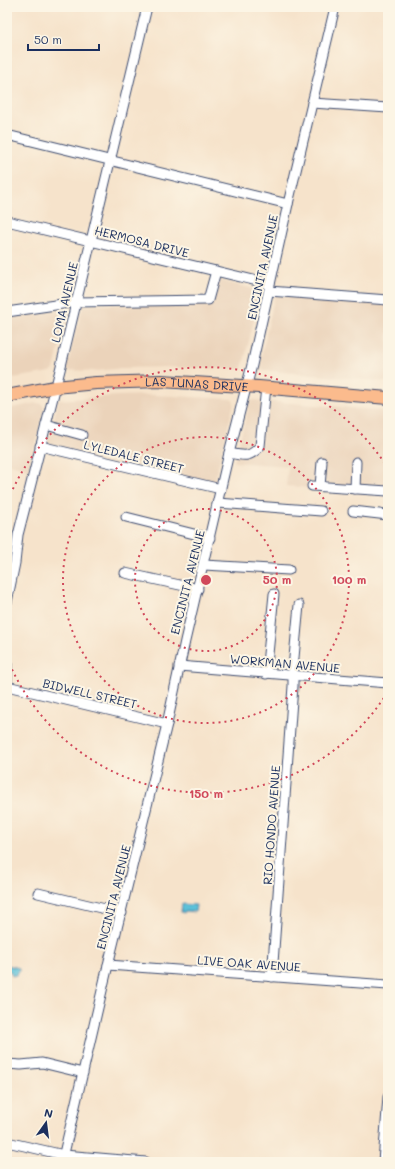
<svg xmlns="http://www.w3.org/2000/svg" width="395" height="1169" viewBox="0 0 395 1169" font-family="Mali,sans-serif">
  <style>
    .built { fill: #ebd3ba }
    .water { fill: url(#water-ripples); stroke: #3c789c }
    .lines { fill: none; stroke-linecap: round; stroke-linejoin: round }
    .minor-casing { stroke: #3c4a6e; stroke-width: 11 }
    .major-casing { stroke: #3c4a6e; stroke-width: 14 }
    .minor { stroke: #fff; stroke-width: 9 }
    .major { stroke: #fbbb8d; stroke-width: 12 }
    .ring { fill: none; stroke: #d1495b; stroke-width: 2; stroke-dasharray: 2 4 }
    .labels { text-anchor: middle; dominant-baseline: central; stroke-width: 4; stroke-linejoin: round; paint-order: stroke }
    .street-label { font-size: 12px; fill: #1b2f5e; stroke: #fcf5e5 }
    .centre { fill: #d1495b; stroke: #fcf5e5; stroke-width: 2 }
    .ring-label { font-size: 12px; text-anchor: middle; font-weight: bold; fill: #d1495b; stroke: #fcf5e5; stroke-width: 4; stroke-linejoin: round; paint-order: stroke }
  </style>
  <defs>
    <pattern id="water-ripples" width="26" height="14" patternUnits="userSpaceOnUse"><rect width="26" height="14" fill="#5cc1d9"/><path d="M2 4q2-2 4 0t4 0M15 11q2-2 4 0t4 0" fill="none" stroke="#4b9db3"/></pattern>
  </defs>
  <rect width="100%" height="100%" fill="#fcf5e5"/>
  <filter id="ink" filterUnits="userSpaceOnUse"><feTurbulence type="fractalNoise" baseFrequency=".025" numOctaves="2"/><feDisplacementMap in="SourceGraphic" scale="8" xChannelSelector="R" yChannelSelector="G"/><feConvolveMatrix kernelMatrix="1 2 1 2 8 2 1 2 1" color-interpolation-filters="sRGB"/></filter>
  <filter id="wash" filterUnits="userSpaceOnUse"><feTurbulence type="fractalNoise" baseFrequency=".012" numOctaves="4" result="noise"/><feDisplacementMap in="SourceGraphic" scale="16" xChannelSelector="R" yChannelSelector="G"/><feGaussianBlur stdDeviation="0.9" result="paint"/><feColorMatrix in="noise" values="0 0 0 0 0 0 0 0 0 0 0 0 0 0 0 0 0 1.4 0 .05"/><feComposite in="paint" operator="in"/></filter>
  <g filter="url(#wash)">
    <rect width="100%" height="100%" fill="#f6e3cb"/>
    <g class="built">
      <path d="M216,279l45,12 -19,78 -79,-2 -40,1 -28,3 -29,-1 17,-64 127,-5z"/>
      <path d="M275,295l113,8v79l-127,-12 -2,-4z"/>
      <path d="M47,307l17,2 3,3 -13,57 -4,3 -43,7v-65z"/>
      <path d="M153,395l78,4 3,3 -20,82 -167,-40 12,-44 59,-4z"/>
      <path d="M253,400l135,11v83l-102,-8 2,-20 -54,-4 16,-59z"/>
      <path d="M37,403l5,1 2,4 -15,61 -22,-6v-54z"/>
    </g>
    <g class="water">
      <path d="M182,904l14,1 -1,7 -10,-1 -1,2 -3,-1z"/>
      <path d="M7,965l12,3v3l-3,4 -4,1 -1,-4 -4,-2z"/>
    </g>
  </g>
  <g filter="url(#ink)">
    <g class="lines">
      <g class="minor-casing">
        <g id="minor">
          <path d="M312,103l76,5"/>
          <path d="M7,135l281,69"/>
          <path d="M7,221l263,63"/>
          <path d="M269,291l119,9"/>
          <path d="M7,312l69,-10 132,-2 8,-29"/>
          <path d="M46,425l36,10"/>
          <path d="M40,446l181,43"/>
          <path d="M229,453c15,3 21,5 31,-7l6,-59"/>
          <path d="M312,486l76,5"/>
          <path d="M320,486l2,-24"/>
          <path d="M355,489l1,-27"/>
          <path d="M218,503l103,8"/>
          <path d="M353,511l35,4"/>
          <path d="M126,517l84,21"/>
          <path d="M204,565l85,5"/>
          <path d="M125,573l73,16"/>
          <path d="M7,602l8,-39 3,-28 43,-169 86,-359"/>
          <path d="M7,662v25"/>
          <path d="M179,666l209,17"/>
          <path d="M266,674l8,-80"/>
          <path d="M7,686l160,38"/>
          <path d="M38,893l84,20"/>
          <path d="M108,965l280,20"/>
          <path d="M272,977l21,-291v-18l6,-63"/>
          <path d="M7,1064l14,1 21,-2 41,10"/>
          <path d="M7,1142l57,13 82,7"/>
          <path d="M62,1162l46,-197 59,-241 18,-83 44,-188 23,-88 36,-161 47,-197"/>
          <path d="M383,1162l5,-65"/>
        </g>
      </g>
      <g class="major-casing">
        <g id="major">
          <path id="s1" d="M7,396l48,-9 41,-4 65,-2 98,6 129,11"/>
        </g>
      </g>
      <use href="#minor" class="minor"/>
      <use href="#major" class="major"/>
    </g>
  </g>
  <g class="ring">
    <circle cx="206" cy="580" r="71"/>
    <circle cx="206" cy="580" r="143"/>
    <path d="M387 693A214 214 0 0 1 8 660M8 500A214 214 0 0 1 387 467"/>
  </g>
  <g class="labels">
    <g class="street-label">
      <text transform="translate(142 241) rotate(14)">HERMOSA DRIVE</text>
      <text transform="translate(262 267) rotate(-78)">ENCINITA AVENUE</text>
      <text transform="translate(64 302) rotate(-77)">LOMA AVENUE</text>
      <text stroke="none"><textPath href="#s1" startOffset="191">LAS TUNAS DRIVE</textPath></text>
      <text transform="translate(134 456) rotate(14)">LYLEDALE STREET</text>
      <text transform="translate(187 582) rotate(-76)">ENCINITA AVENUE</text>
      <text transform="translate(285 663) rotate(5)">WORKMAN AVENUE</text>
      <text transform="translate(90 693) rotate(13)">BIDWELL STREET</text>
      <text transform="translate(271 825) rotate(-86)">RIO HONDO AVENUE</text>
      <text transform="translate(113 897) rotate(-76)">ENCINITA AVENUE</text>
      <text transform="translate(249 963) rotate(4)">LIVE OAK AVENUE</text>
    </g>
  </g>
  <circle cx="206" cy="580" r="6" class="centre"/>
  <g class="ring-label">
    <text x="277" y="584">50 m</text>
    <text x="349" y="584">100 m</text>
    <text x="206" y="798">150 m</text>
  </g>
  <rect width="395" height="1169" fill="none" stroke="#fcf5e5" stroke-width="24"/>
  <g transform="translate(46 1123) rotate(14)" stroke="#fcf5e5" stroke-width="3" paint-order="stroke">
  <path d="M0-3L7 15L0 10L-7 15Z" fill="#1b2f5e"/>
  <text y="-6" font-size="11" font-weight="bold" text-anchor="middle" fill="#1b2f5e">N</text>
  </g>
  <path d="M28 44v6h71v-6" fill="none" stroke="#1b2f5e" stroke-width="2"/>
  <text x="34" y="44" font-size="12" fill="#1b2f5e" stroke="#fcf5e5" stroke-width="3" paint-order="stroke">50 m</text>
</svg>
